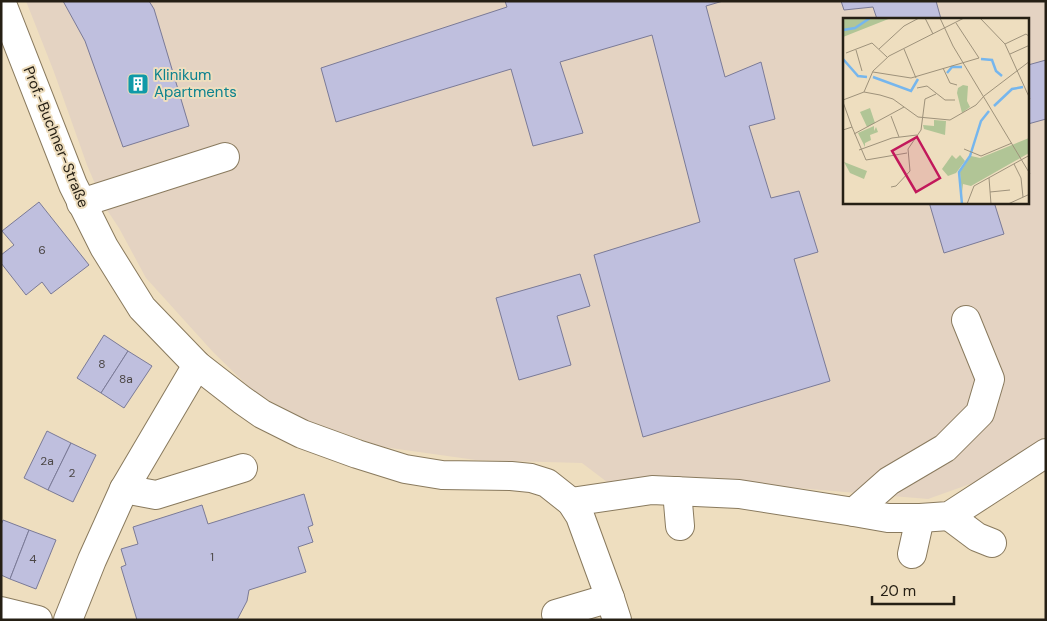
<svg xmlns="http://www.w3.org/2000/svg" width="1047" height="621" viewBox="0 0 1047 621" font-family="'DM Sans',sans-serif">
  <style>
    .medical { fill: #e4d3c2; fill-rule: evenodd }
    .building { fill: #bfbfde; stroke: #7a7a97 }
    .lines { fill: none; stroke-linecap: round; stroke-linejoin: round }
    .minor-casing { stroke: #897a5e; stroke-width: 30 }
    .minor { stroke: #fff; stroke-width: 28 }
    .labels { text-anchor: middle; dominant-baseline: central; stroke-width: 4; stroke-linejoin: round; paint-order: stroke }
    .number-label { font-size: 12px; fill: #4c4746 }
    .culture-label { font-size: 15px; fill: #0d838f; stroke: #eedebf; text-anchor: start }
    .street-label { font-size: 15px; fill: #251f14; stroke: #eedebf }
    .inset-river { fill: none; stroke: #76b6ed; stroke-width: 2.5 }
    .inset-road { fill: none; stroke: #9e927b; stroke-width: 1 }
    .view { fill: #c2185b; fill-opacity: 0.15; stroke: #c2185b; stroke-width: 2.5 }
    .inset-edge { fill: none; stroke: #251f14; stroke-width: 2.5 }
  </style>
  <rect width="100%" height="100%" fill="#eedebf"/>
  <path class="medical" d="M26,1h1020v434l-8,9 -51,34 -59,21 -200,-17 -105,-3 -12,6 -29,-22 -106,-3 -93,-13 -80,-28 -49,-27 -41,-40 -67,-74 -27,-50 -14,-21 -18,-42 -33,-93zM844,19h184v183h-184z"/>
  <g class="building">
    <path d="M63,1h86l5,8 35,117 -66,21 -38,-106z"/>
    <path d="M505,1h218l-17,5 19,71 36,-15 14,57 -26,7 22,72 28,-7 19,61 -24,7 36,122 -187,56 -49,-182 106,-33 -48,-187 -92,27 23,71 -50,13 -22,-77 -175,53 -15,-54 186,-61z"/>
    <path d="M841,1h95l5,18h-64l-4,-12 -29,3z"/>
    <path d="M1046,60v59l-18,5v-59z"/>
    <path d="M39,202l50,63 -38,29 -9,-12 -16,13 -25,-32v-8l13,-10 -12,-14z"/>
    <path d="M929,202h65l10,32 -60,19z"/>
    <path d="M580,274l10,32 -33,10 14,49 -52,15 -23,-82z"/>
    <path d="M104,335l24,16 -27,42 -24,-15z"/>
    <path d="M128,351l24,15 -28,42 -23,-15z"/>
    <path d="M47,431l24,12 -23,47 -24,-12z"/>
    <path d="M71,443l25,12 -23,47 -25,-12z"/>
    <path d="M304,494l9,31 -5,2 5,15 -15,5 8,25 -57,18 -2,11 -10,19h-100l-16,-53 5,-2 -5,-16 17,-5 -5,-17 69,-22 6,19z"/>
    <path d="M3,520l26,10 -19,49 -9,-4v-50z"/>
    <path d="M29,530l27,10 -20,49 -26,-10z"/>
  </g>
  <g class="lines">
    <g class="minor-casing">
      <g id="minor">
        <path d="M1,1l72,184 31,62 38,61 55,57 45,35 20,14 40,20 55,20 48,15 37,6 69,1 20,2 16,5 24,19 9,14 30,82 7,22"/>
        <path d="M81,203l144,-46"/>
        <path d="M124,489l32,6 87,-27"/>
        <path d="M677,491l3,35"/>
        <path d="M571,502l81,-12 87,4 115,18 35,-31 56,-33 35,-35 10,-34 -24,-59"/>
        <path d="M854,512l34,6h32l29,-2 97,-63"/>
        <path d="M949,516l28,21 15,6"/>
        <path d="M912,554l8,-36"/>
        <path d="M1,611l37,9"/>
        <path d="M556,614l54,-16"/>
        <path d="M68,620l24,-60 32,-71 73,-124"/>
      </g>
    </g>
    <use href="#minor" class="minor"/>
  </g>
  <defs>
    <g id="building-square" transform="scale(1.125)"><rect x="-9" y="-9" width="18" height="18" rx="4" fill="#0f9aa8" stroke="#eedebf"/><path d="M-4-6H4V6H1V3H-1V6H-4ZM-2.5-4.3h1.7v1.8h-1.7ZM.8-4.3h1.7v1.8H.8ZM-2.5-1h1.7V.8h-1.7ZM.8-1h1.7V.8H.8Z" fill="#fff"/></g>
  </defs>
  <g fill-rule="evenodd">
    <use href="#building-square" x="138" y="84"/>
  </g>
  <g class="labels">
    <g class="number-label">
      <text x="42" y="250">6</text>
      <text x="102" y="364">8</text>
      <text x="126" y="379">8a</text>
      <text x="47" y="461">2a</text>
      <text x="72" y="473">2</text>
      <text x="212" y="557">1</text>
      <text x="33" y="559">4</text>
    </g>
    <g class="culture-label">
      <text x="154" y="75">Klinikum<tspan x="154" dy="17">Apartments</tspan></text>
    </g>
    <g class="street-label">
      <text transform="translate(56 137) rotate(68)">Prof.-Buchner-Straße</text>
    </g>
  </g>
  <g transform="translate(843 18)">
    <rect width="186" height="186" fill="#eedebf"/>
    <path d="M0,0h48l-48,19zM120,67l5,1 -1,15 3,6 -8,6 -5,-20 1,-5zM27,90l5,15 -8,4 -7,-15zM91,102l12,1 -1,14 -21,-6 -1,-4 11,1zM31,108v5l2,-4 2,5 -8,3 1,5 -6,3v4l-7,-14zM186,120v15l-58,33 -8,-2 -1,9 -2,-21 11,-16 9,2zM109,137l4,4 4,-4 5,6 -9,12 -8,3 -6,-7zM1,144l23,9 -3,8 -14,-6z" fill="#b1c596"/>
    <path class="inset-river" d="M0,12l12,-2 15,-10M0,41l15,17 9,1M138,41l11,1 4,11 6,5M104,55l5,-6h10M30,59l38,14 7,-12M151,88l18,-17 11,-2M119,186l-3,-32 11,-16 11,-35 8,-10"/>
    <path class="inset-road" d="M82,0l8,16M97,0l13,28 77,128M137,0l25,26 25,55M162,26l21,-10 4,3M36,31l25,-23 15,-8M61,31l12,29M13,32l6,21M3,35l26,-10 15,14M167,36l20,-9M100,50l7,15 7,2M30,54l38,6 68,-20 -23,-35M74,70l10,-2 18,14h10M21,74l9,-21 16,-15 75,-38M141,78l46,-35M0,82l21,-8 16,3 13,4 25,18 32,3 26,-15 8,-9M0,84l9,25 -9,3M48,98l8,21M9,109l14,33 41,-7M11,116l50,-27M121,131l17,7 31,-13M16,132l33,-12 25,-3M171,146l7,14 2,19M146,160l2,26M48,169l5,-1 14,-15 -2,-22 13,-19 4,-31 11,-5M147,174l20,-2M124,186l7,-18 56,-31M165,186l22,-10"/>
    <path class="view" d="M74,119l23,41 -24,14 -24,-41z"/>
    <rect width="186" height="186" class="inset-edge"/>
  </g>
  <rect width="1047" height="621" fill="none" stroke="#251f14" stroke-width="5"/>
  <path d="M872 596v8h82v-8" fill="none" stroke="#251f14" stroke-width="2.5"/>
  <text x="880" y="596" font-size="15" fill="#251f14" stroke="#eedebf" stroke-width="4" paint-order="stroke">20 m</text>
</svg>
